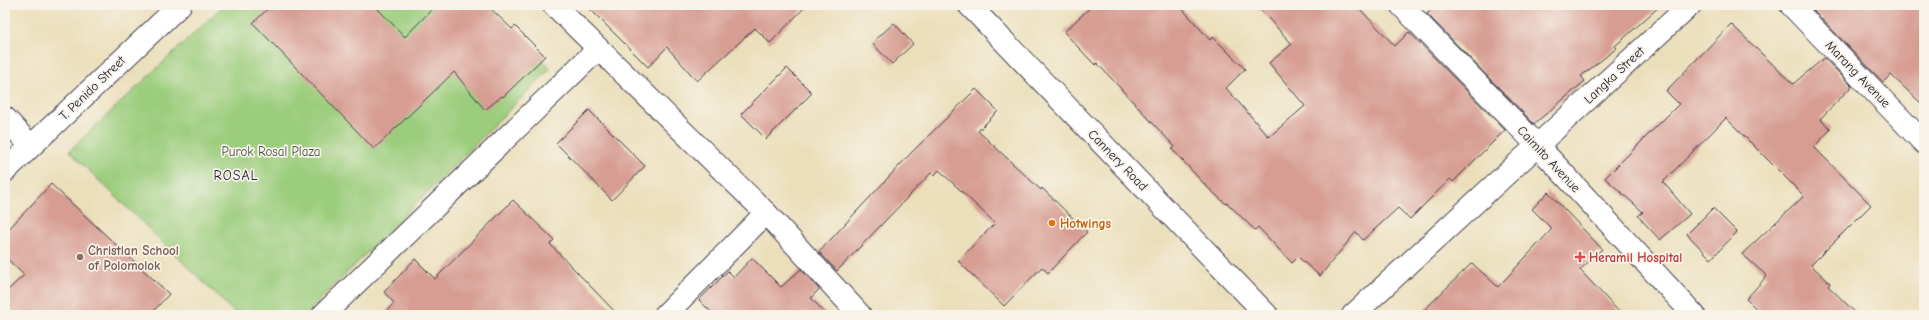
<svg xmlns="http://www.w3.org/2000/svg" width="1929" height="320" viewBox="0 0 1929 320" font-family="'Comic Neue',sans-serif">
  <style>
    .green { fill: #9bcd7d; stroke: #5e785c }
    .building { fill: #d79d93 }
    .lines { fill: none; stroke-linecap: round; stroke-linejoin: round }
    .minor-casing { stroke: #403e4e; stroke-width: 24 }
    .tertiary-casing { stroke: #403e4e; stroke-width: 24 }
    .secondary-casing { stroke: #403e4e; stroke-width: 24 }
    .minor { stroke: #fff; stroke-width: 22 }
    .tertiary { stroke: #fff; stroke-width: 22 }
    .secondary { stroke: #fff; stroke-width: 22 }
    .food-dot { fill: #e8710a; stroke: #f7f3e8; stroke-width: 1.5 }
    .education-dot { fill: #8d6e63; stroke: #f7f3e8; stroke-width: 1.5 }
    .health-dot { fill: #e0444e; stroke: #f7f3e8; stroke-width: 1.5 }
    .labels { text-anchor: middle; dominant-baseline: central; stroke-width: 3.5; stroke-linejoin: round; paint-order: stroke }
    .street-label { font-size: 13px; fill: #22223b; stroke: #f7f3e8 }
    .park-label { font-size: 13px; fill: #46554f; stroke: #f7f3e8 }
    .food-label { font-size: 13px; font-weight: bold; fill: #c56008; stroke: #f7f3e8; text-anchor: start }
    .education-label { font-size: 13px; font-weight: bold; fill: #785e54; stroke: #f7f3e8; text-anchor: start }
    .health-label { font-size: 13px; font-weight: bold; fill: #be3a42; stroke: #f7f3e8; text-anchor: start }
    .neighbourhood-label { font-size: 14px; letter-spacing: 1px; fill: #22223b; stroke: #f7f3e8 }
  </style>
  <rect width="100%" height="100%" fill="#f7f3e8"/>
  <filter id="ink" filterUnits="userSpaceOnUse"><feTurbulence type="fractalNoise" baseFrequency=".025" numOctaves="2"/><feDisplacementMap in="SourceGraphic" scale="8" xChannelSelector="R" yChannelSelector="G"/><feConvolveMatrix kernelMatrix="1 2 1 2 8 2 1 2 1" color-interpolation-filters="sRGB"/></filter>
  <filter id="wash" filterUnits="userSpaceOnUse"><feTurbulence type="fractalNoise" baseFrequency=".012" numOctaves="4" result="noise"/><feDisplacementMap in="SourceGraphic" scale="16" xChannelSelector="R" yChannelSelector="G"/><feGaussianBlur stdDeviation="0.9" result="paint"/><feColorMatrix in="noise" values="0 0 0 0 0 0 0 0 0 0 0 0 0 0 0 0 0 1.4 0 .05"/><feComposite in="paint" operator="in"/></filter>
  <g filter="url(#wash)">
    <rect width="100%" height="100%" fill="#ebdfbb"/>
    <path class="green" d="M224,5h263l64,63 -246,247h-68l-168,-164z"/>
    <g id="blocks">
      <g class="building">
        <path d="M272,5h102l31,32 31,-32h51l25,24 3,-3 30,30 -42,41 -1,-1 -17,14 -31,-38 -80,77 -121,-126z"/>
        <path d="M586,5h221l-37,38 -15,-15 -58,53 -30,-34 -19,20z"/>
        <path d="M1093,5h86l31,35 3,-3 32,32 -19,19 43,49 36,-31 -36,-43 23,-19 -36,-39h100l39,41 14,-14 96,98 -52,52 -3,-3 -40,40 -12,-11 -35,32 -7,-8 -36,44 -22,-19 -6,6 -34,-36 -3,3 -28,-27 -1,1 -20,-18 -34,-37 3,-2 -78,-84 -2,2 -31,-33z"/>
        <path d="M1436,5h225l-46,41 2,2 -36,28 4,5 -51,43 -107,-110z"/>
        <path d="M1808,5h116v101l-33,-31 -8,7z"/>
        <path d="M894,23l19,21 -21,20 -20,-21z"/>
        <path d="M1731,24l62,60 31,-26 28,28 -32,33 11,10 -17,18 57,58 -60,60 19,18 -2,3 30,29h-95l-17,-16 21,-23 -25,-22 62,-58 -78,-78 -63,64 27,32 -30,26 -22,-24 5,-4 -38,-34 74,-74 -13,-13z"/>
        <path d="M787,68l25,25 -46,46 -25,-25z"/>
        <path d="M976,89l22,22 -20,20 63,59 1,-2 45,44 -39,41 -6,-6 -38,39 -46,-45 37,-38 -56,-53 -5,6 -3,-3 -94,98 -18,-19 92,-99z"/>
        <path d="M589,110l56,56 -33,34 -56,-57z"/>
        <path d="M51,184l118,110 -19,21h-145v-22l19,-18 -19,-18v-24z"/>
        <path d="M1548,192l54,57 -22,21 42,45h-203l53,-52 26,24 54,-58 -20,-20z"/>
        <path d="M513,200l41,40 -4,4 68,71h-235l11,-12 -10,-11 31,-33 20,20z"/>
        <path d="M1713,208l24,24 -26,27 -24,-25z"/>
        <path d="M752,258l29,29 20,-18 18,20 -8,9 16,17h-113l-15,-15 29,-29 6,6z"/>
      </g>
    </g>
  </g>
  <g filter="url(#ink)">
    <use href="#blocks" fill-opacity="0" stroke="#403e4e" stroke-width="1"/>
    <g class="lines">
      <g class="minor-casing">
        <g id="minor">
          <path d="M554,5l212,208 94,102"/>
          <path d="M1401,5l137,141 156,169"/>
          <path d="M1791,5l133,138"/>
          <path d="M5,118l26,28"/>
          <path d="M323,315l275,-266"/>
          <path d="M665,315l101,-102"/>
          <path d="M1353,315l337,-310"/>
        </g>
      </g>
      <g class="tertiary-casing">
        <path id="tertiary" d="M5,171l175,-166"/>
      </g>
      <g class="secondary-casing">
        <path id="secondary" d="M969,5l298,310"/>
      </g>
      <use href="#minor" class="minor"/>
      <use href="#tertiary" class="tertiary"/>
      <use href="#secondary" class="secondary"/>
    </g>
  </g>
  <circle class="food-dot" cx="1052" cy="223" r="4"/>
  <circle class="education-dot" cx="80" cy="257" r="4"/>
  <path class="health-dot" d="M1578 251h4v4h4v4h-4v4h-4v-4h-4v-4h4z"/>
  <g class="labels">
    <g class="street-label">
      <text transform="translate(1858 74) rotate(46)">Marang Avenue</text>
      <text transform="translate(1614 75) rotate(-43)">Langka Street</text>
      <text transform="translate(92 88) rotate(-44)">T. Penido Street</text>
      <text transform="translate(1549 159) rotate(47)">Caimito Avenue</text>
      <text transform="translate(1118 160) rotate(46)">Cannery Road</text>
    </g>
    <g class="park-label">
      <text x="271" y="151">Purok Rosal Plaza</text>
    </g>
    <g class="food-label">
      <text x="1060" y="223">Hotwings</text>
    </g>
    <g class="education-label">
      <text x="88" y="250">Christian School<tspan x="88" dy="15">of Polomolok</tspan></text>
    </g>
    <g class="health-label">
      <text x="1589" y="257">Heramil Hospital</text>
    </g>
    <g class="neighbourhood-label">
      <text x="236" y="175">ROSAL</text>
    </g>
  </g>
  <rect width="1929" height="320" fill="none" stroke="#f7f3e8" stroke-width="20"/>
</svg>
